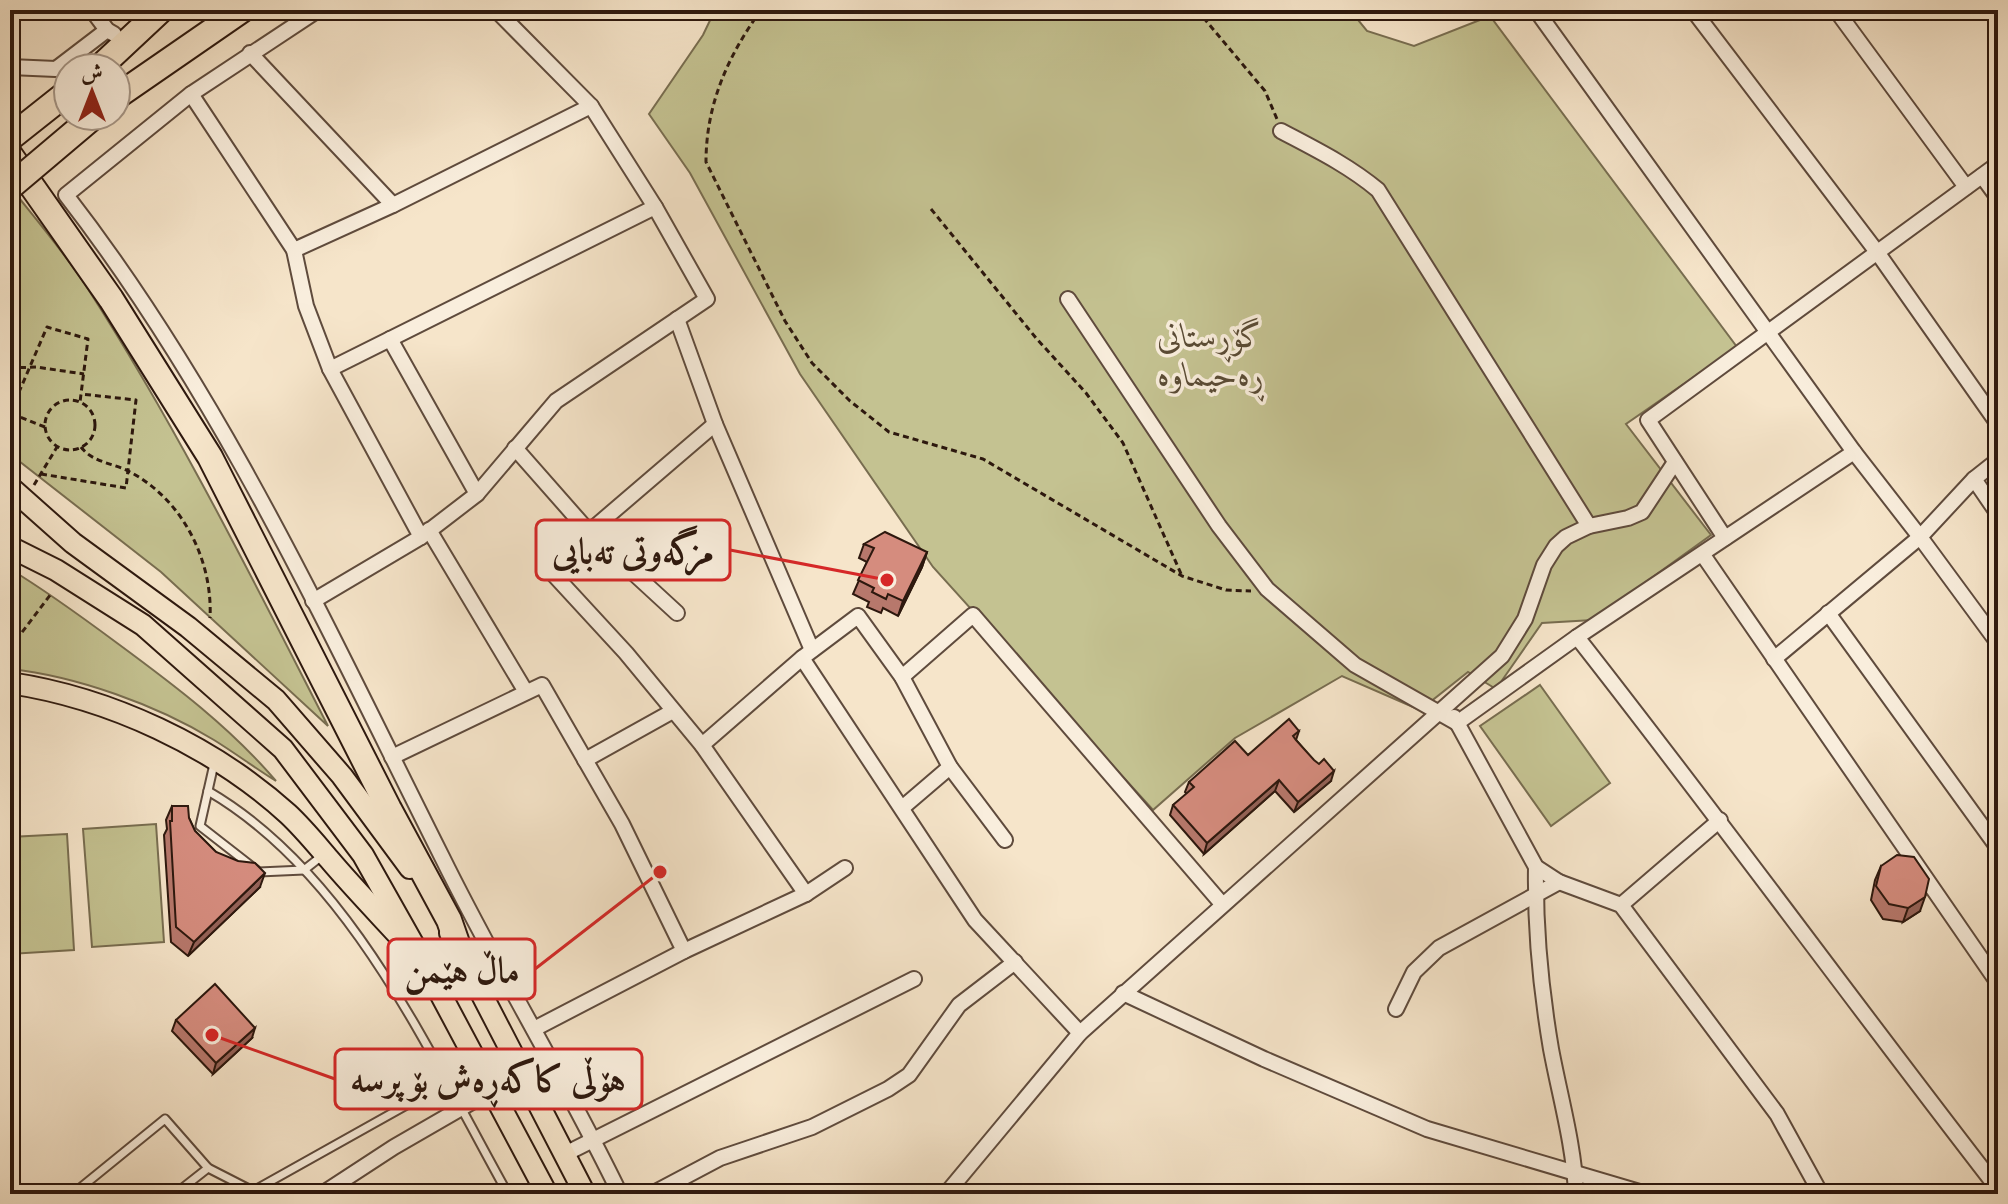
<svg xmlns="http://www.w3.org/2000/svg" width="2008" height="1204" viewBox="0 0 2008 1204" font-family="'IM FELL Double Pica',Amiri,serif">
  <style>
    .green { fill: #c4c291; stroke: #786d50; stroke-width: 2 }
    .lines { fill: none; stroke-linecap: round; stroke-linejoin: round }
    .lane-casing { stroke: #5f4b3d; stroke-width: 11 }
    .street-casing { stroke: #5f4b3d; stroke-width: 18 }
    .primary-casing { stroke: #2d180e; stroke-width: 24 }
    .highway-casing { stroke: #2d180e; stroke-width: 28 }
    .path { stroke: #2d180e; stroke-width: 3; stroke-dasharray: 6 4; stroke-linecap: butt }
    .lane { stroke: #f9eedd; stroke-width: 7 }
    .street { stroke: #f9eedd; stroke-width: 14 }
    .primary { stroke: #f6e5ca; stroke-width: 20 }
    .highway { stroke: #f6e5ca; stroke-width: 24 }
    .highway-bridge-casing { stroke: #2d180e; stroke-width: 28; stroke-linecap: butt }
    .highway-bridge { stroke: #f6e5ca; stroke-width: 24 }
    .wall { fill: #b7786c; stroke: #2d180e; stroke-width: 2 }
    .shaded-wall { fill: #956258; stroke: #2d180e; stroke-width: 2 }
    .building { fill: #d58c7e; stroke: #2d180e; stroke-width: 2 }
    .labels { text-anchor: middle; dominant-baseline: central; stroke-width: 7; stroke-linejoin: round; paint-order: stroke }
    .park-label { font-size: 34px; font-style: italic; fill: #5a4b35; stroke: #f9eedd }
    .leader { fill: none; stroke: #d62828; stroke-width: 3 }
    .callout-dot { fill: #d62828; stroke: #f9eedd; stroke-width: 3 }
    .callout { fill: #f9eedd; stroke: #d62828; stroke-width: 3 }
    .callout-label { font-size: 36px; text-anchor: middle; font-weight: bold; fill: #2d180e }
  </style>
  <rect width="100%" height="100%" fill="#f6e5ca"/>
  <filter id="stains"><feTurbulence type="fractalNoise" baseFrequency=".0025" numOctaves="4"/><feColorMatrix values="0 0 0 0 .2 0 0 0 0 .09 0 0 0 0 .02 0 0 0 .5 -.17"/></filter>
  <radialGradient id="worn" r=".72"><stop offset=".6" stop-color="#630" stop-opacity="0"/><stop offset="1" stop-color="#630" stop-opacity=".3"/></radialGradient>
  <g class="green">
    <path d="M715,10h635l17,21 47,15 76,-30 247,331 -111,77 85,111 -118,85 -51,3 -46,66 -28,-17 -48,38 -78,-34 -107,62 -82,72 -220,-243 -133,-193 -110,-201 -41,-59 54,-79z"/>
    <path d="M15,193c25,31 52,63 73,96 90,140 164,289 240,437l-167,-154 -151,-118v-256z"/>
    <path d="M10,569c38,23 72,48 107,74 57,42 113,84 159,138 -21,-13 -41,-28 -62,-41 -57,-35 -138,-64 -204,-71z"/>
    <path d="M1540,685l70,98 -59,43 -71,-100z"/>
    <path d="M156,824l8,118 -72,5 -9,-118z"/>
    <path d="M67,834l7,116 -64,4v-117z"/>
  </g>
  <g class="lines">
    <g class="lane-casing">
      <g id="lane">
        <path d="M214,764l-14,62 59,46 45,-2 19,-15"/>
        <path d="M208,791c143,83 222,264 300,403"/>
        <path d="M83,1194l-4,-5 86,-70 43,49 45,23 193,-108"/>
        <path d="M175,1194l33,-26"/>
      </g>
    </g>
    <g class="street-casing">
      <g id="street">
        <path d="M92,10l15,20 7,4"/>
        <path d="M318,10l-127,84 -125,101c156,201 262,435 376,662 56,114 123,223 178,337"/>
        <path d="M1536,10l318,442 66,85 78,106"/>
        <path d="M1693,10l184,242 121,172"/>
        <path d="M1836,10l130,177"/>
        <path d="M250,53l143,152"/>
        <path d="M10,67l46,2 51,-39"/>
        <path d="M191,94l103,156 12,56 24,63 91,168"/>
        <path d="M1281,131c34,18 67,34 97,59l211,336"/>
        <path d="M1982,176l16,22"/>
        <path d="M294,250l99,-45 198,-99"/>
        <path d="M1068,299l151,227 48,63 88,76 102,58 120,-86 277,-185"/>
        <path d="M677,319l38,105 97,226"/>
        <path d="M390,339l87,155"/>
        <path d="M330,369l325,-162"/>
        <path d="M515,448l74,84 88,81"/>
        <path d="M1974,479l24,35"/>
        <path d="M429,530l97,162"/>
        <path d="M589,532l126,-108"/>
        <path d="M1725,538l-77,-118 350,-256"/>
        <path d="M1703,555l295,428"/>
        <path d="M544,564l82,89 76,92 104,149"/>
        <path d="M313,601l108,-64 56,-43 79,-93 151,-102 -52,-92 -64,-101 -95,-96"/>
        <path d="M1828,613l170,235"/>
        <path d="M1577,637c143,182 279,369 421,552"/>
        <path d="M802,658l173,262 105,113"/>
        <path d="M1774,659l146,-122 54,-58 24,-19"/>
        <path d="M902,677l71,-62 249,289"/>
        <path d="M1454,717l82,150 23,15 62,23 156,209 44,80"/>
        <path d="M702,745l100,-87 56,-42 44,61 48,90 55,73"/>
        <path d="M392,757l150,-72 80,139 62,127"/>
        <path d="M585,760l88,-49"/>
        <path d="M902,808l48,-41"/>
        <path d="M1536,867c-1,61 5,123 15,182 9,48 23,96 25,145"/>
        <path d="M1621,905l99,-85"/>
        <path d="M1123,993l141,66 163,70 219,65"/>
        <path d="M1396,1009l18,-37 25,-24 120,-66"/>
        <path d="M534,1029l150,-78 122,-57 39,-26"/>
        <path d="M563,1155l351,-176"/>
        <path d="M322,1194l72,-47 97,-56"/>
        <path d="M652,1194l68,-36 92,-31 76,-38 21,-14 50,-70 56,-43"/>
        <path d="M946,1194l134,-161 422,-377 23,-37 19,-54 12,-19 10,-9 23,-11 39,-8 14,-6 33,-50"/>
      </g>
    </g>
    <g class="primary-casing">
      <g id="primary">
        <path d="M10,487l63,56 115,84 88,73 66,76 68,92"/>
        <path d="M10,547l46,23 87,55 140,124 80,106 62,110 122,229"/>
        <path d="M10,683c100,15 203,63 278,131 15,14 28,30 41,45 22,26 46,51 70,77"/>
        <path d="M450,933l135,261"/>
      </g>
    </g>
    <g class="highway-casing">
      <g id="highway">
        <path d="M99,68l62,-58"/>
        <path d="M116,97l126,-87"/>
        <path d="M10,138l58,-46"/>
        <path d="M10,155l101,144 99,158 179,352 60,111 8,23"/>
      </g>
    </g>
    <g class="path">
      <path d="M761,10c-33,46 -55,94 -55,152l79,159 27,42 38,38 39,31 94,27 199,117 44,14 25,1"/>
      <path d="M1197,10l68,81 12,28"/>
      <path d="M931,209l105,129 50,55 37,50 59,133"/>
      <path d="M10,368l26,-1 48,7"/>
      <circle cx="70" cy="425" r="25"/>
      <path d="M45,427l-35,-14 37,-86 41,12 -8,63"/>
      <path d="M81,447c12,16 33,16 49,25 52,27 83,88 80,146"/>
      <path d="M41,474l85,14 10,-88 -55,-6"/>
      <path d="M34,485l23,-38"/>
      <path d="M10,648l41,-54"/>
    </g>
    <use href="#lane" class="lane"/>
    <use href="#street" class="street"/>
    <use href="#primary" class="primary"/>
    <use href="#highway" class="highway"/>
    <g class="highway-bridge-casing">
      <path id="highway-bridge" d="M10,187l84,-71"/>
    </g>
    <use href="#highway-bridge" class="highway-bridge"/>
  </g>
  <g class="wall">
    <path d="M864,544l63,8 -5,15 -24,49 -15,-8 -2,5 -14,-6 2,-5 -16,-8 14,-32 -8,-4z"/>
    <path d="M1299,731l-3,9 35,41 -37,31 -19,-21 -71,63 -34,-39 3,-10 14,-11 -2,-2 4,-10z"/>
    <path d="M172,806l17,12 6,13 21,21 44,35 -72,69 -17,-14 -7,-107 3,-6 -1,-9z"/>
    <path d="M1881,866l39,45 -17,11 -20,-3 -12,-19 4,-20z"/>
    <path d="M176,1020l76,18 -39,36 -41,-43z"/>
  </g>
  <g class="shaded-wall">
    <path d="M927,552l-5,15 -24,49 5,-15z"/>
    <path d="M1334,771l-3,10 -37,31 4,-10z"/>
    <path d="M1279,780l-4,11 -71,63 3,-11z"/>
    <path d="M265,873l-5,14 -72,69 6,-14z"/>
    <path d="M1925,897l-5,14 -17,11 5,-14z"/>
    <path d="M255,1028l-3,10 -39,36 3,-11z"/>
  </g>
  <g class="building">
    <path d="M885,532l42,20 -24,49 -15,-7 -2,5 -14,-7 2,-4 -16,-8 16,-32 -10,-4z"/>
    <path d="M1289,719l10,12 -6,5 3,4 18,20 5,4 5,-5 10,12 -36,31 -19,-22 -72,63 -34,-38 21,-18 -5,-5 46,-41 13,14z"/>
    <path d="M172,806h16l1,12 6,13 21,21 22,9 17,2 10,10 -71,69 -18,-15 -6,-106h2z"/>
    <path d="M1897,855l17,2 15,22 -4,18 -17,11 -19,-4 -13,-18 5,-20z"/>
    <path d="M215,984l40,44 -39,35 -40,-43z"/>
  </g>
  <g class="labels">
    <g class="park-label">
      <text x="1211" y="336">گۆڕستانی<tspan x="1211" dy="39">ڕەحیماوە</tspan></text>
    </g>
  </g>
  <path class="leader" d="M887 580L730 550M660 872L535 969M212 1035L335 1079"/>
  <g class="callout-dot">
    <circle cx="887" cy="580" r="8"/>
    <circle cx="660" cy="872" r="8"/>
    <circle cx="212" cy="1035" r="8"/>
  </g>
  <g class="callout">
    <rect x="536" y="520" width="194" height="60" rx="8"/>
    <rect x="388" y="939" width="147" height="60" rx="8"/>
    <rect x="335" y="1049" width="307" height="60" rx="8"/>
  </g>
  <g class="callout-label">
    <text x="633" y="563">مزگەوتی تەبایی</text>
    <text x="462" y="982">ماڵ هێمن</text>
    <text x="488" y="1091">هۆڵی کاکەڕەش بۆ پرسە</text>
  </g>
  <rect width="2008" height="1204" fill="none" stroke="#f6e5ca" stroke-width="40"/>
  <rect x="12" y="12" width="1984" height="1180" fill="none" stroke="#2d180e" stroke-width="4"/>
  <rect x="20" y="20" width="1968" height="1164" fill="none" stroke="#2d180e" stroke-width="2"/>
  <g transform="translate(92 92)"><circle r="38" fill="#f9eedd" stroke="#a7988a" stroke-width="2"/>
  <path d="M0-6L14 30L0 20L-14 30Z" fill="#8f2418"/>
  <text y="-12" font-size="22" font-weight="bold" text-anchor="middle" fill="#2d180e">ش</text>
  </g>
  <rect width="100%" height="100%" filter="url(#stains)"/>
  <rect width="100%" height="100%" fill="url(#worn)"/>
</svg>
